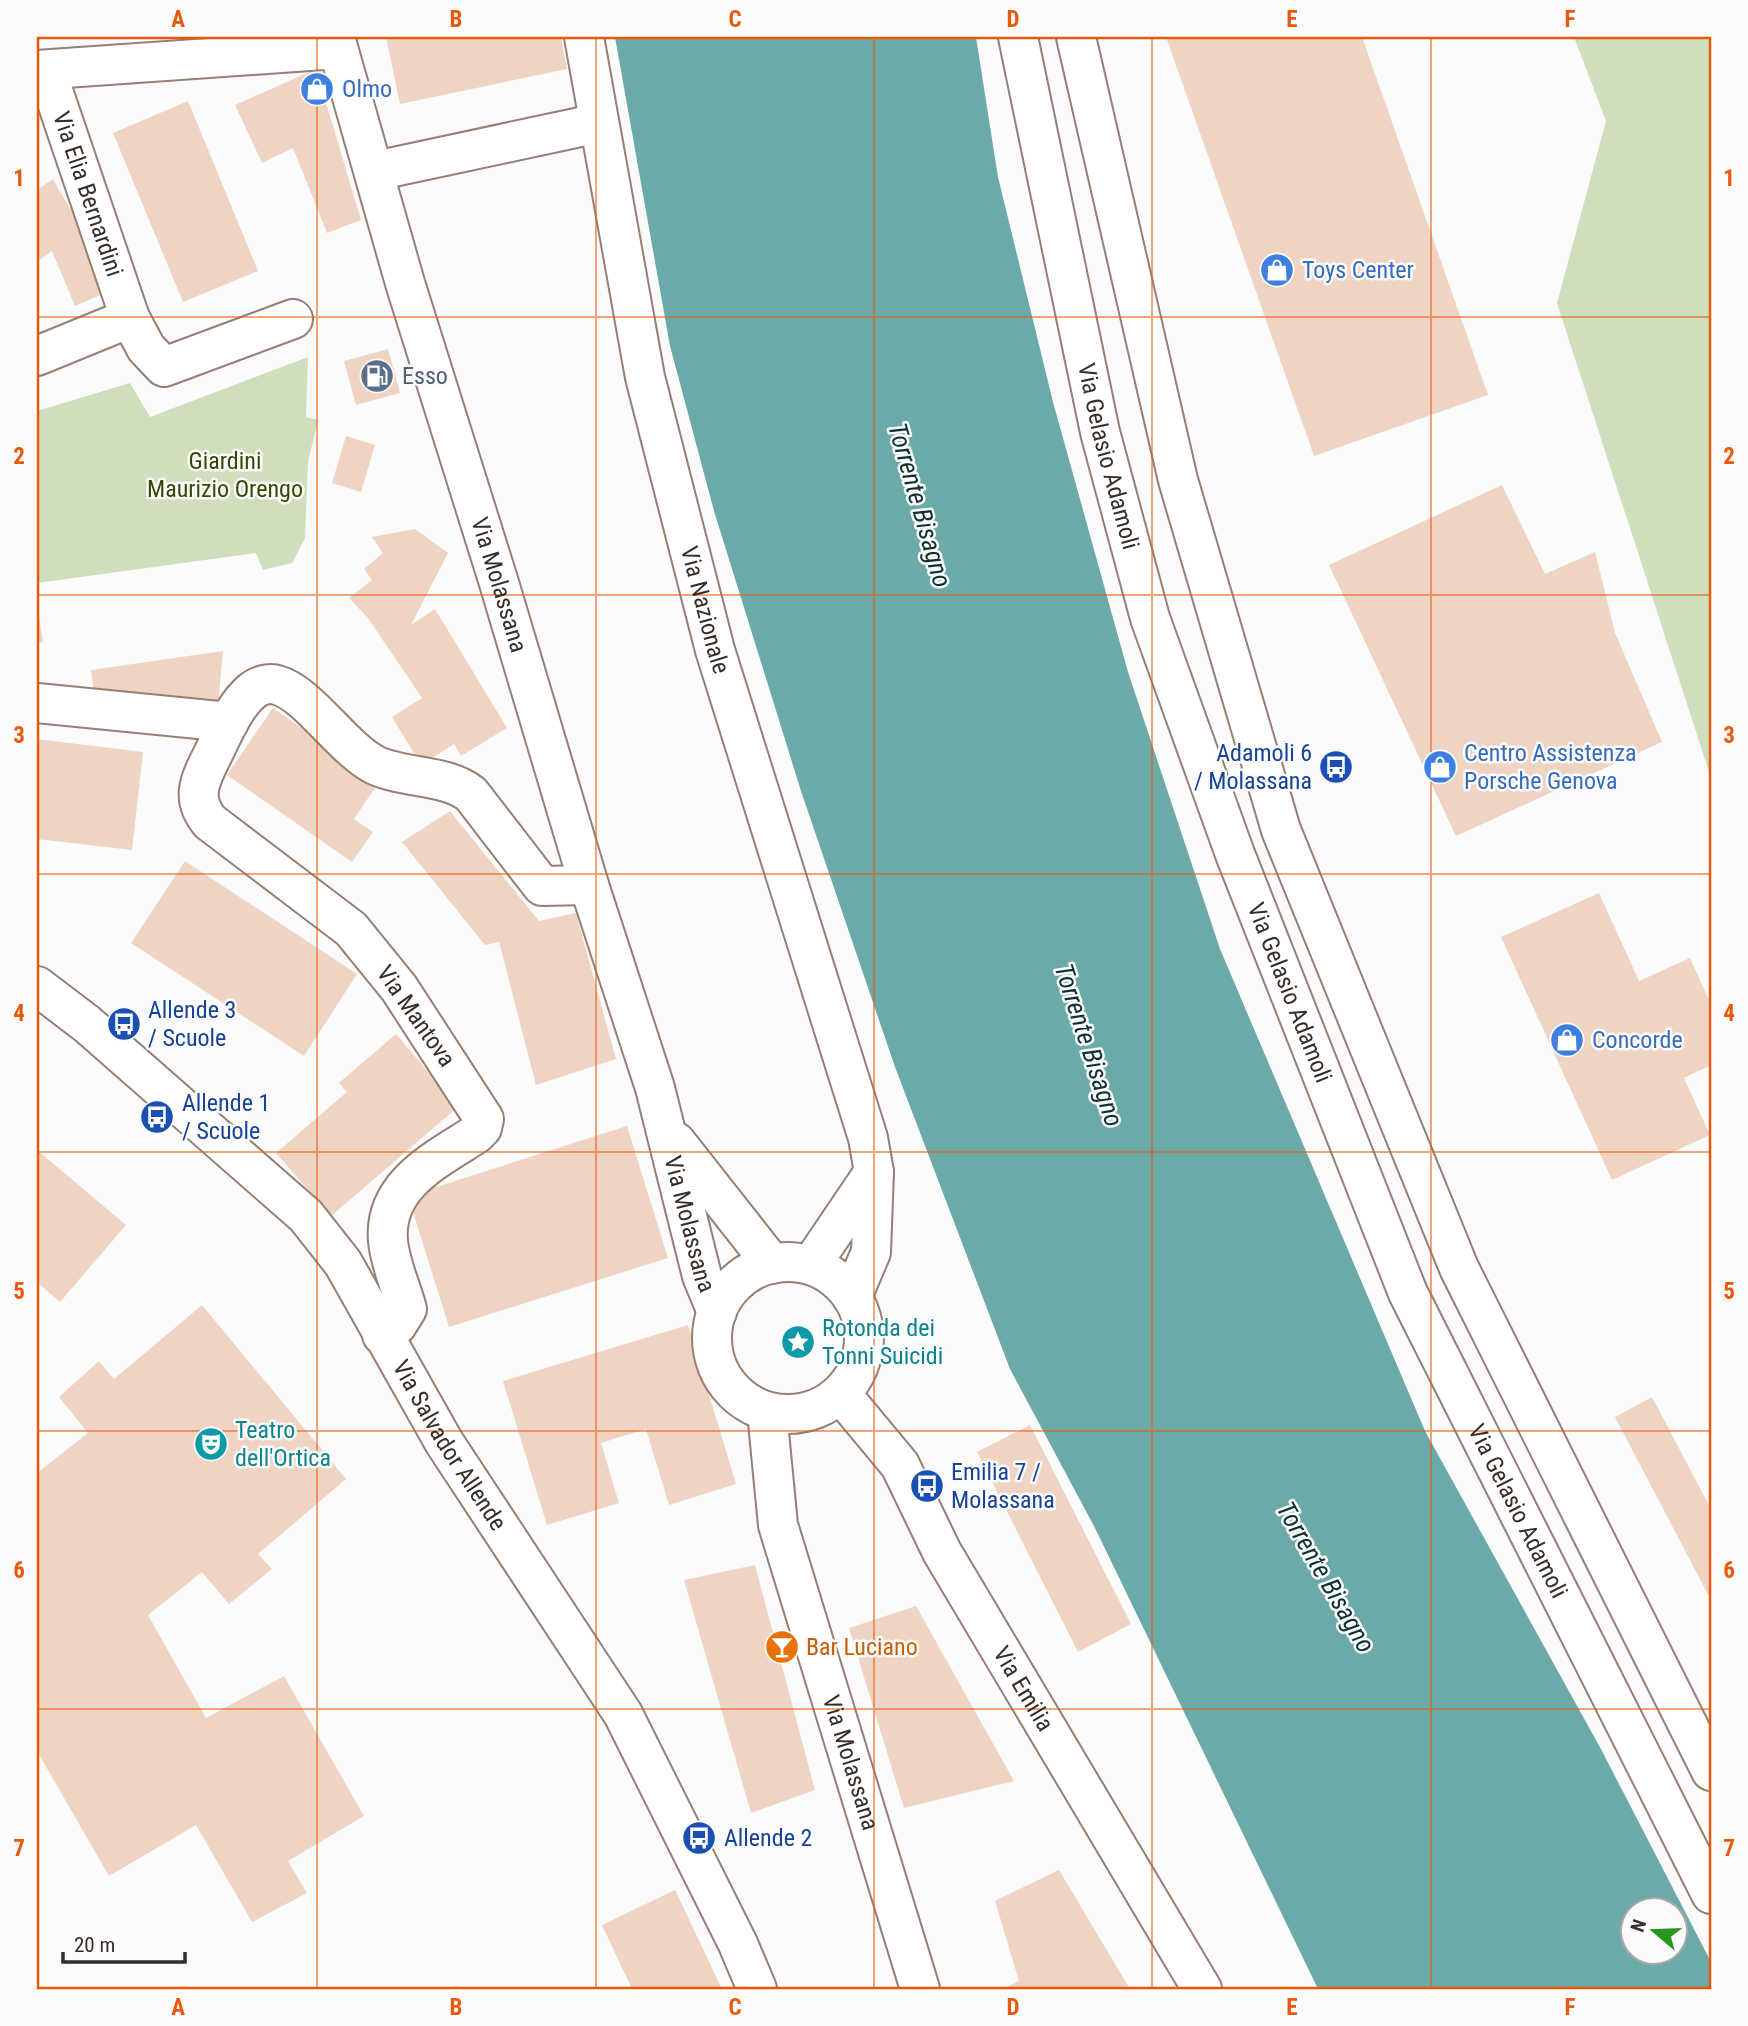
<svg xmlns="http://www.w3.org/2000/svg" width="1748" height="2026" viewBox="0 0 1748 2026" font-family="'Roboto Condensed',sans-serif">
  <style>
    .green { fill: #cfdebc }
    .water { fill: #6caaaa; fill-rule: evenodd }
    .building { fill: #efd4c4 }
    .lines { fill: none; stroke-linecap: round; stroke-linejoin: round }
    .street-casing { stroke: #977f71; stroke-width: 42 }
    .secondary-casing { stroke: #977f71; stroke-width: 42 }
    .primary-casing { stroke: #977f71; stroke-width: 42 }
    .street { stroke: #fff; stroke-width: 38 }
    .secondary { stroke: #fff; stroke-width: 38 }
    .primary { stroke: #fff; stroke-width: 38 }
    .grid { fill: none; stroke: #e8590c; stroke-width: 2; stroke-opacity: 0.55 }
    .labels { text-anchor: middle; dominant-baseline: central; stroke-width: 5; stroke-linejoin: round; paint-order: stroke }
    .shop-label { font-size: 24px; fill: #366cbe; stroke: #fbfbfb; text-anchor: start }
    .street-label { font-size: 24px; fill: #372d27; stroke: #fbfbfb }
    .service-label { font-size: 24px; fill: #4e5e75; stroke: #fbfbfb; text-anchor: start }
    .park-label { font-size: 24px; fill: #344802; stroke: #fbfbfb }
    .transit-label { font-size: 24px; fill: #164399; stroke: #fbfbfb; text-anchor: start }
    .culture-label { font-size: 24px; fill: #0d838f; stroke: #fbfbfb; text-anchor: start }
    .food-label { font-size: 24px; fill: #c56008; stroke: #fbfbfb; text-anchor: start }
    .water-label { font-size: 26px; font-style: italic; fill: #0f3030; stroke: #fbfbfb }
    .neatline { fill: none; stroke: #e8590c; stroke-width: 2.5 }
    .grid-label { font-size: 23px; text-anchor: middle; font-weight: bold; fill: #e8590c }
  </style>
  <rect width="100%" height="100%" fill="#fbfbfb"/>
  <g class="green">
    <path d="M1574,37h137v741l-154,-475 49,-182z"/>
    <path d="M308,357l-2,60 12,3 -10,42 -3,76 -13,25 -29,7 -7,-17 -219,30v-172l93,-28 20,34z"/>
  </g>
  <path class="water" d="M615,37h361l22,140 55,225 75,270 92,277 205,482 177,320 109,211v27h-393l-223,-461 -85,-159 -115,-302 -94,-276 -87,-280 -44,-165zM1632,1910h42v42h-42z"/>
  <g class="building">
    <path d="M386,37h175l6,32 -167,35z"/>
    <path d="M1166,37h196l126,358 -174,61z"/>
    <path d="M316,69l45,151 -34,13 -34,-85 -31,15 -27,-58z"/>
    <path d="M188,101l70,170 -75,31 -70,-169z"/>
    <path d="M53,179l27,47 25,67 -30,13 -23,-55 -15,11v-72z"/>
    <path d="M388,349l12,44 -44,12 -12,-44z"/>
    <path d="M346,436l29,9 -14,47 -29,-9z"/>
    <path d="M1502,485l43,89 50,-22 20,81 47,109 -206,94 -127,-271z"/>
    <path d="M415,529l33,24 -37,72 24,-16 72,119 -46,28 -7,-12 -33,21 -29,-48 30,-19 -54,-80 -19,-20 23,-18 -8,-11 19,-16 -11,-16z"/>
    <path d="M37,603l6,39 -6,1z"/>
    <path d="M223,651l-5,54 -123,-3 -4,-32z"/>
    <path d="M273,708l106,74 -25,37 19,13 -21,30 -125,-87z"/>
    <path d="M37,739l106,13 -11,98 -95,-11z"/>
    <path d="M450,811l89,110 37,-8 40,146 -80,26 -37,-143 -14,3 -83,-103z"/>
    <path d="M185,861l172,113 -53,82 -173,-113z"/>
    <path d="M1599,893l40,88 51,-23 21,47v60l-27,13 26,57 -98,45 -111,-243z"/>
    <path d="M396,1034l62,73 -127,109 -55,-63 71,-61 -8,-9z"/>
    <path d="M627,1126l41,132 -219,69 -41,-131z"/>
    <path d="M37,1150l89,75 -66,77 -23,-20z"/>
    <path d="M202,1305l144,174 -88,75 14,15 -43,35 -27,-32 -54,43 58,103 78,-42 80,140 -76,45 19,32 -55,29 -56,-97 -87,51 -72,-125v-278l51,-40 -29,-36 40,-36 15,18z"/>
    <path d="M688,1325l48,159 -67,21 -23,-76 -45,14 18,60 -72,22 -44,-144z"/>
    <path d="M1652,1397l59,112v91l-96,-183z"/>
    <path d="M1030,1425l101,199 -53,28 -101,-200z"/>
    <path d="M755,1565l60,225 -64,23 -67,-233z"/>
    <path d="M916,1606l98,175 -110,27 -55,-180z"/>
    <path d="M1059,1870l71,119h-128l17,-8 -24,-80z"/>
    <path d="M675,1890l47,99h-90l-30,-64z"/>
  </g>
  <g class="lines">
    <g class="street-casing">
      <g id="street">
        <path d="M37,70l301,-21"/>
        <path id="s1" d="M46,70l84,248 16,30 18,19 129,-48"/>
        <path d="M375,171l224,-48"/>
        <path d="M37,356l93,-38"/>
        <path d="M37,703l192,19"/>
        <path d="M382,1335l15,-10 10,-16c-6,-22 -17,-45 -19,-68 -5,-56 48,-81 88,-107l6,-6 2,-9 -85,-131 -48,-59 -141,-107c-20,-24 -10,-42 3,-68 10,-20 21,-48 39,-63 6,-5 17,-9 25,-6 31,8 65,63 98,80 30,14 71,9 96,29l71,92 47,-1"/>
      </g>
    </g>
    <g class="secondary-casing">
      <g id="secondary">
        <path id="s2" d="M335,37l70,246 94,300 90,302 66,203 47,188 15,36"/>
        <path id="s3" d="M584,37l61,340 70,273 153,488 6,34 -3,80 -19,45"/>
        <path id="s4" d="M37,986l50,38 219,192 37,47 101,179 179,272 115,230 19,45"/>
        <path d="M676,1142l96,122"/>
        <circle cx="788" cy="1338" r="76"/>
        <path d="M811,1265l63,-93"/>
        <path id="s5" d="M841,1394l59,71 42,87 260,437"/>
        <path id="s6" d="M767,1412l11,113 142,464"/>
      </g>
    </g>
    <g class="primary-casing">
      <g id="primary">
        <path id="s7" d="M1018,37l82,395 50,186 85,236 173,439 303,601"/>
        <path d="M1076,37l102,443 103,350 178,438 252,503"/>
      </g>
    </g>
    <use href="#street" class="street"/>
    <use href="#secondary" class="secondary"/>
    <use href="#primary" class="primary"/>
  </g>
  <path class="grid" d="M317,37v1952M596,37v1952M874,37v1952M1152,37v1952M1431,37v1952M37,317h1674M37,595h1674M37,874h1674M37,1152h1674M37,1431h1674M37,1709h1674"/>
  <defs>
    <g id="shop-disc" transform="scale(1.75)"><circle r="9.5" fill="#3f7fe0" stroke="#fbfbfb"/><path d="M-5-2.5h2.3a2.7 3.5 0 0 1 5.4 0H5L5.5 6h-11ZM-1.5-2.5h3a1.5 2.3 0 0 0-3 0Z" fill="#fff"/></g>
    <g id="fuel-disc" transform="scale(1.75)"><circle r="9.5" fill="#5c6f8a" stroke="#fbfbfb"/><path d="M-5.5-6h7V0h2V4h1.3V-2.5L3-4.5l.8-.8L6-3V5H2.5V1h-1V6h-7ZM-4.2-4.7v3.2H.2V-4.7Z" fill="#fff"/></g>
    <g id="bus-disc" transform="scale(1.75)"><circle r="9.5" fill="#1a4fb4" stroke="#fbfbfb"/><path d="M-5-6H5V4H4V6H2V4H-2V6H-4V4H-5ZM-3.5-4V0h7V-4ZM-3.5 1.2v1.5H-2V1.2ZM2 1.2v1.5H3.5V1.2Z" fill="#fff"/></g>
    <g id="sight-disc" transform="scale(1.75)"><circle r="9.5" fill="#0f9aa8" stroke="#fbfbfb"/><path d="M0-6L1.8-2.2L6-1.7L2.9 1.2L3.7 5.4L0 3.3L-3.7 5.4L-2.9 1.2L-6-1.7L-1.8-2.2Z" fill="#fff"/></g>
    <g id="theatre-disc" transform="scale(1.75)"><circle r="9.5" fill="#0f9aa8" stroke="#fbfbfb"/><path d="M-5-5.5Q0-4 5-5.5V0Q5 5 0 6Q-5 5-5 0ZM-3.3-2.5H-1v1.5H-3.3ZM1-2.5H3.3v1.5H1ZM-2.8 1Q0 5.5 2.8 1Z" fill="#fff"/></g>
    <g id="bar-disc" transform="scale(1.75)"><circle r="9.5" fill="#e8710a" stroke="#fbfbfb"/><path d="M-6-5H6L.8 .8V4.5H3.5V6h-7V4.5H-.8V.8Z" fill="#fff"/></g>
  </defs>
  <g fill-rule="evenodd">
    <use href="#shop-disc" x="317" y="89"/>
    <use href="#shop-disc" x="1277" y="270"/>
    <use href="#fuel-disc" x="377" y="376"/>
    <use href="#bus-disc" x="1336" y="767"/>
    <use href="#shop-disc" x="1440" y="767"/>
    <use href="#bus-disc" x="124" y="1024"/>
    <use href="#shop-disc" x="1567" y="1040"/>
    <use href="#bus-disc" x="157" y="1117"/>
    <use href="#sight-disc" x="798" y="1342"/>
    <use href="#theatre-disc" x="211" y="1444"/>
    <use href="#bus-disc" x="927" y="1486"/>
    <use href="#bar-disc" x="782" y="1647"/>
    <use href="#bus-disc" x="699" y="1838"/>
  </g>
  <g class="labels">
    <g class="shop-label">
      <text x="342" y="89">Olmo</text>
      <text x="1302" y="270">Toys Center</text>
      <text x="1464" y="753">Centro Assistenza<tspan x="1464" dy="28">Porsche Genova</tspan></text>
      <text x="1592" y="1040">Concorde</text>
    </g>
    <g class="street-label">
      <text stroke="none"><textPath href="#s1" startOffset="131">Via Elia Bernardini</textPath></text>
      <text stroke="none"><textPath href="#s7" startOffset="429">Via Gelasio Adamoli</textPath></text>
      <text stroke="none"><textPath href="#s2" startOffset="572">Via Molassana</textPath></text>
      <text stroke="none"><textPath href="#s3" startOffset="586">Via Nazionale</textPath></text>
      <text stroke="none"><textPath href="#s7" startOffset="996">Via Gelasio Adamoli</textPath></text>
      <text transform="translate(416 1016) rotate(55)">Via Mantova</text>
      <text stroke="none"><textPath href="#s2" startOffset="1239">Via Molassana</textPath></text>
      <text stroke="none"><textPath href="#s4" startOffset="625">Via Salvador Allende</textPath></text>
      <text stroke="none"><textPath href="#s7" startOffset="1563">Via Gelasio Adamoli</textPath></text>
      <text stroke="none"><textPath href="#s5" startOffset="348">Via Emilia</textPath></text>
      <text stroke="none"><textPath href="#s6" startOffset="362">Via Molassana</textPath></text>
    </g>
    <g class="service-label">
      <text x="402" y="376">Esso</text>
    </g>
    <g class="park-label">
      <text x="225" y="461">Giardini<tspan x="225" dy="28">Maurizio Orengo</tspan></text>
    </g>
    <g class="transit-label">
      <text x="1312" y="753" text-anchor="end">Adamoli 6<tspan x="1312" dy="28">/ Molassana</tspan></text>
      <text x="148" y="1010">Allende 3<tspan x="148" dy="28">/ Scuole</tspan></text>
      <text x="182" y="1103">Allende 1<tspan x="182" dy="28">/ Scuole</tspan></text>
      <text x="951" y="1472">Emilia 7 /<tspan x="951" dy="28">Molassana</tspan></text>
      <text x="724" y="1838">Allende 2</text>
    </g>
    <g class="culture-label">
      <text x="822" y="1328">Rotonda dei<tspan x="822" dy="28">Tonni Suicidi</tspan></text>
      <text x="235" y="1430">Teatro<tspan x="235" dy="28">dell'Ortica</tspan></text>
    </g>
    <g class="food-label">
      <text x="806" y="1647">Bar Luciano</text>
    </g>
    <g class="water-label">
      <text transform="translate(920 505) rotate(74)">Torrente Bisagno</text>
      <text transform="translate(1089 1045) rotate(72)">Torrente Bisagno</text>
      <text transform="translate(1326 1577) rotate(60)">Torrente Bisagno</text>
    </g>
  </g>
  <rect width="1748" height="2026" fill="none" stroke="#fbfbfb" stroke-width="77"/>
  <g transform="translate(1654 1931) rotate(289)"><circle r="33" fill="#fbfbfb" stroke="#ada9a6" stroke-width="2"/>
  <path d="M0-5L12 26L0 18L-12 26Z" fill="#2b951e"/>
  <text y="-10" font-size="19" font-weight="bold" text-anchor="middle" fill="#372d27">N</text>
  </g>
  <path d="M63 1952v10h122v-10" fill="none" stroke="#372d27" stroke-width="3.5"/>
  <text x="74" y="1952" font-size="21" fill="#372d27" stroke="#fbfbfb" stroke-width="5" paint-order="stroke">20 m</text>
  <rect x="38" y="38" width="1672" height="1950" class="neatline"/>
  <g class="grid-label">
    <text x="178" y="27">A</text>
    <text x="456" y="27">B</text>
    <text x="735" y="27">C</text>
    <text x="1013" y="27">D</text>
    <text x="1292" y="27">E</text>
    <text x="1570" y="27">F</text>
    <text x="19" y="186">1</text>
    <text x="1729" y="186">1</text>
    <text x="19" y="464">2</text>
    <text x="1729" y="464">2</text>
    <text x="19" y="743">3</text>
    <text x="1729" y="743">3</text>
    <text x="19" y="1021">4</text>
    <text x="1729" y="1021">4</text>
    <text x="19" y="1299">5</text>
    <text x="1729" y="1299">5</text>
    <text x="19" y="1578">6</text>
    <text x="1729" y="1578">6</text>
    <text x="19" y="1856">7</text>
    <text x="1729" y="1856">7</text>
    <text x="178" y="2015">A</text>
    <text x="456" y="2015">B</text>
    <text x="735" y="2015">C</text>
    <text x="1013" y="2015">D</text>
    <text x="1292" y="2015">E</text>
    <text x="1570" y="2015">F</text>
  </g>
</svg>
